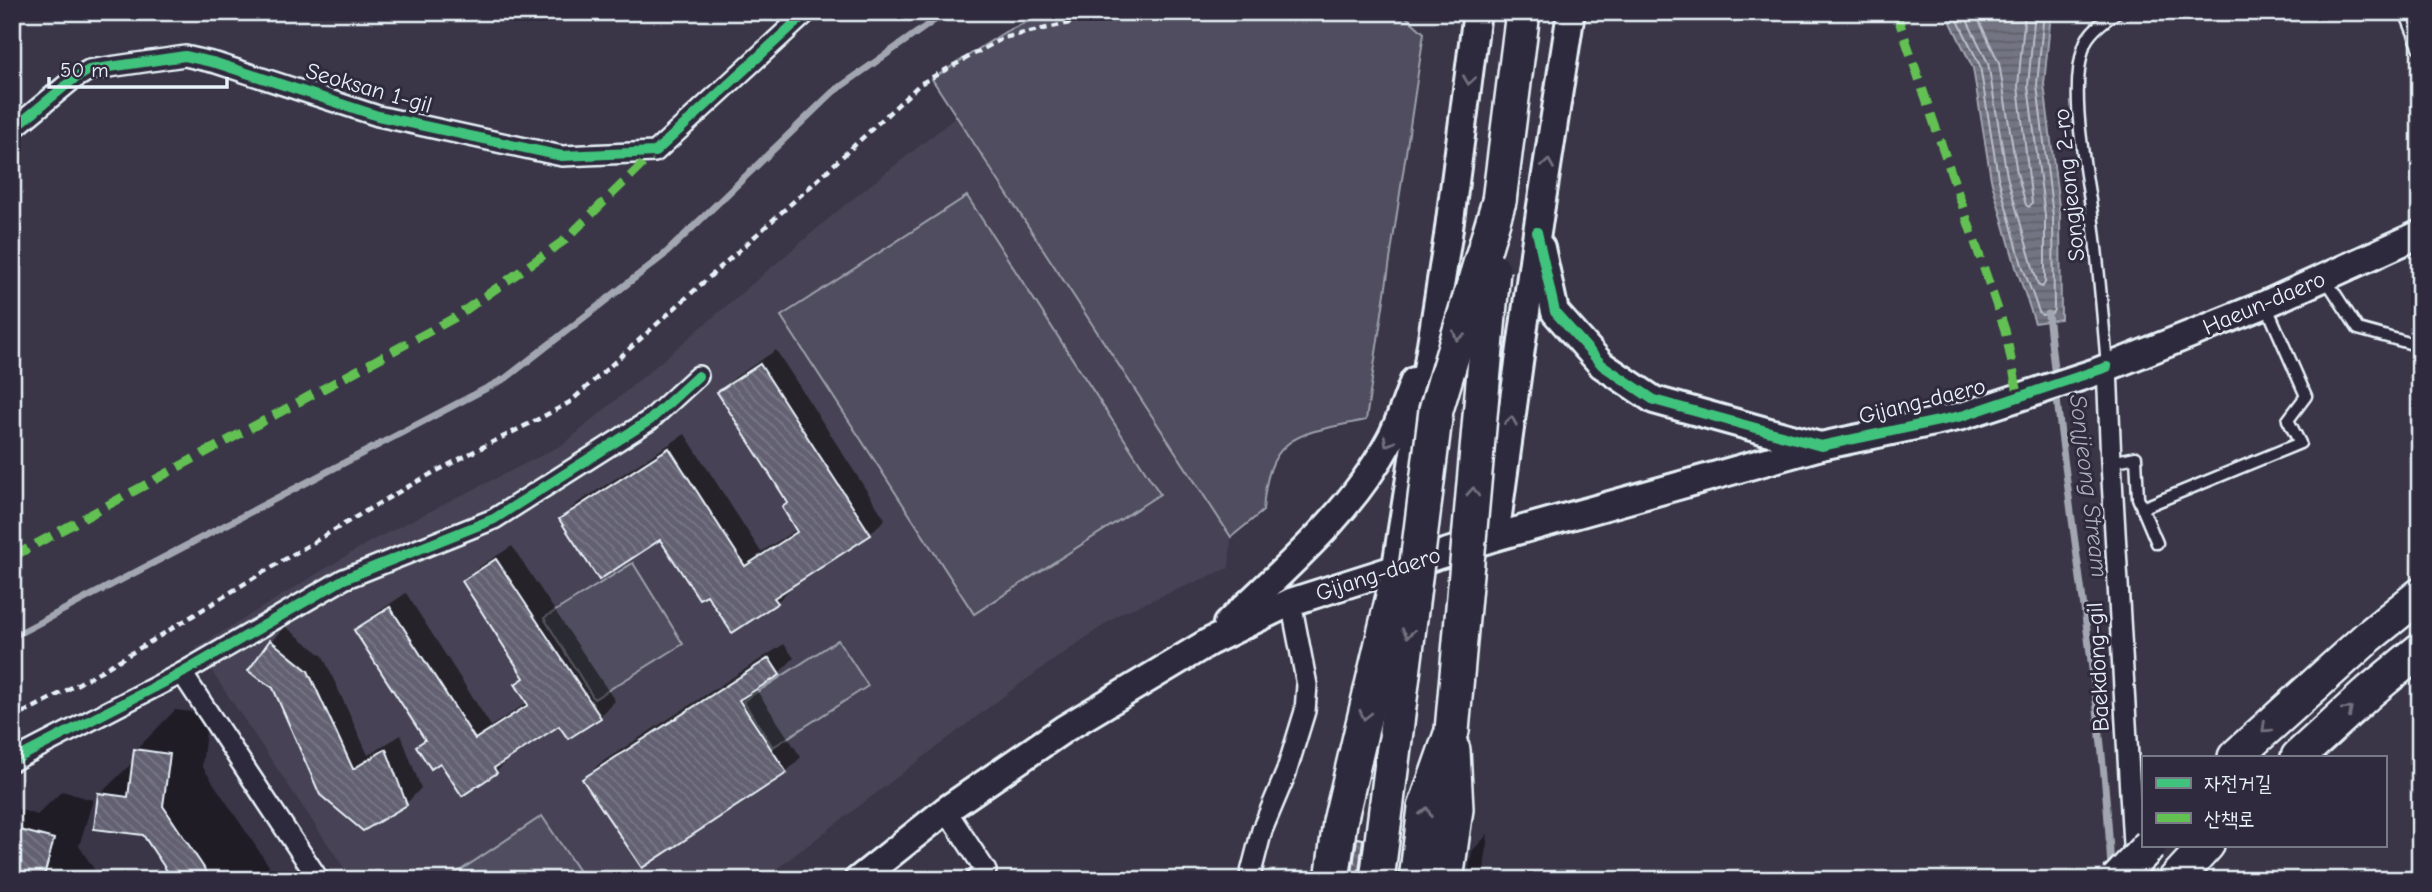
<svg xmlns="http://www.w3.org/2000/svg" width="2432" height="892" viewBox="0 0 2432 892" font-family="'Comic Neue','Poor Story',sans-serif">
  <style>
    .built { fill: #464354 }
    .green { fill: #504e5f; stroke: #9ca0ac; stroke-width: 2 }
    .water { fill: url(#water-rules); stroke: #a2a6b1; stroke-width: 2 }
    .shadow { fill: #0007 }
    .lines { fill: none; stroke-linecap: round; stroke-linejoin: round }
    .shore { stroke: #b9bfc9; stroke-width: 2 }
    .stream { stroke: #a2a6b1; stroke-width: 7 }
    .building { fill: url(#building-back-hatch); stroke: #e8f1f8; stroke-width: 2 }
    .lane-casing { stroke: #e8f1f8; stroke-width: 15 }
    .street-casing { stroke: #e8f1f8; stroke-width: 24 }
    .secondary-casing { stroke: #e8f1f8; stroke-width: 32 }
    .highway-casing { stroke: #e8f1f8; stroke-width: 38 }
    .path { stroke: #e8f1f8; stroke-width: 4.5; stroke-dasharray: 7 5; stroke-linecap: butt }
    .lane { stroke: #2f2a3d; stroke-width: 10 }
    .street { stroke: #2f2a3d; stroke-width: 19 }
    .secondary { stroke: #2f2a3d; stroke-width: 26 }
    .highway { stroke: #2f2a3d; stroke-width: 33 }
    .highway-bridge-casing { stroke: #e8f1f8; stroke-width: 38; stroke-linecap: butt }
    .highway-bridge { stroke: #2f2a3d; stroke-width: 33 }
    .quiet { stroke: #63c152; stroke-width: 9; stroke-dasharray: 18 9; stroke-linecap: butt }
    .cycleway-casing { stroke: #2f2a3d; stroke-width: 15 }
    .cycleway { stroke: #40c37c; stroke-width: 10 }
    .oneway { stroke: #70707e }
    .labels { text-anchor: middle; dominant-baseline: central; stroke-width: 6; stroke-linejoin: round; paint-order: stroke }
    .street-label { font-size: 23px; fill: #e8f1f8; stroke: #2f2a3d }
    .water-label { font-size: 24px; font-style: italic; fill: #aeb2bd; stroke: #2f2a3d }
  </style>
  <defs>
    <pattern id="water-rules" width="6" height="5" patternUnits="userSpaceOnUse" patternTransform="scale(1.75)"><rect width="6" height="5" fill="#737482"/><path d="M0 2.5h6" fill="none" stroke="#5f6069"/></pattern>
    <pattern id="building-back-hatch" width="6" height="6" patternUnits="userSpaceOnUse" patternTransform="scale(1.75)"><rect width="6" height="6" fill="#636171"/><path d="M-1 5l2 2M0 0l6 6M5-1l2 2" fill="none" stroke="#797886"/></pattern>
  </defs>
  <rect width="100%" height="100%" fill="#3a3648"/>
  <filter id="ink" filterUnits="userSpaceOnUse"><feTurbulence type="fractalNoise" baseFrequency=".0143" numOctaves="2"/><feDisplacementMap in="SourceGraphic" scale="14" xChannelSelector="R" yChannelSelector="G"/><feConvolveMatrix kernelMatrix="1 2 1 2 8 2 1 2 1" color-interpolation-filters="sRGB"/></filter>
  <g filter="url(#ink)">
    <path class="built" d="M956,117l275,420 -2,31 -108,45 -104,73 -255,194h-410l-156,-232 173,-106 195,-98 276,-235z"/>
    <g class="green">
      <path d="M1048,12h353l23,21 -58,387c-68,14 -98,13 -103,91l-32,26 -299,-458 73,-47z"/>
      <path d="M967,196l193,298 -186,120 -193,-298z"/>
      <path d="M633,563l50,81 -89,55 -50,-81z"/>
      <path d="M838,640l30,46 -95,61 -30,-46z"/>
      <path d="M542,816l40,60 -6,4h-130z"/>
    </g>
    <path class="water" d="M1946,12h109l-5,11 -6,61 16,131 1,104 -26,4 -19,-56 -25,-88 -18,-111z"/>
    <g class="shadow">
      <path d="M776,350l109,169 -15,15 -78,53 -15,15 -69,-10 -47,-55 -100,-18 15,-15 109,-70 76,118 36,-23 -13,-22 5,-5 -70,-109 15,-15z"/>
      <path d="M512,546l103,155 -15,15 -40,7 -50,32 1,2 -15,15 -55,-11 -23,-15 8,-8 -69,-107 15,-15 34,-23 85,133 37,-24 -11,-17 8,-9 -61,-94 15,-15z"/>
      <path d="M286,627l37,29 45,99 33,-20 20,53 -15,16 -43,25 -92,-188z"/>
      <path d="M784,644l10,14 -15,15 -24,15 46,69 -15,15 -202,7 15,-15z"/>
      <path d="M175,710l33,4 -6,52 67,100 -13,14h-81l-31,-46 -44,-40 35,-34 1,-10z"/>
      <path d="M62,791l31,9 -14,46 22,34h-89v-73l25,8z"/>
      <path d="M1379,819l5,57 11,4h-43l7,-41z"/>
      <path d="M1420,827l14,53h-36l5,-37z"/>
      <path d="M1488,834l-5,46h-16l5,-29z"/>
    </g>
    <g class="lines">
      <g class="shore">
        <path d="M1954,12l26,54 18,111 24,88 17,47 3,3 10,-2 2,-3 -1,-94 -16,-131 6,-63 4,-10"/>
        <path d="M1963,12l25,51 19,113 31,109 4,2 3,-4v-67l-17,-130 6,-65 3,-9"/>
        <path d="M1975,12l24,51 18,110 9,32 3,2 3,-4 -14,-117 7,-74"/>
      </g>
      <g class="stream">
        <path d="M2048,314l7,64"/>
        <path d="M2056,390c17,160 47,318 55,479"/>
        <path d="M12,637l494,-259 158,-123 169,-163 113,-80"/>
      </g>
    </g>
    <g class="building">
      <path d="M760,364l111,171 -97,63 4,5 -46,30 -25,-38 -8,4 -39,-59 -61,40 -40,-61 110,-71 76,118 52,-34 -15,-25 6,-4 -71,-111z"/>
      <path d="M496,559l105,159 -33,21 -9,-13 -65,42 3,5 -35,23 -22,-33 -9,6 -15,-23 9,-6 -71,-110 36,-23 85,132 53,-34 -13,-21 9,-6 -62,-97z"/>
      <path d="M270,640l38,31 45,98 33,-20 21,56 -44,26 -43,-36 -47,-107 -25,-17z"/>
      <path d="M769,658l11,17 -41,25 48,73 -145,95 -60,-89z"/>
      <path d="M134,749l36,5 -7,52 49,74h-39l-30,-45 -49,-6 4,-36 30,4z"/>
      <path d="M20,830l34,9 -11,41h-31v-24z"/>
      <path d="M1357,838l6,1 -5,41h-7z"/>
    </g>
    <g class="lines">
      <g class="lane-casing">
        <g id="lane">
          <path d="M2405,12l15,37"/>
          <path d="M2325,278l33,51 62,17"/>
          <path d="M2107,366c-4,-48 -8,-96 -14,-144 -6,-51 -25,-127 -9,-176 4,-14 21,-26 33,-34"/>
          <path d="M2111,462l25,-5 2,41 19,45"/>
          <path d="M2142,508l158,-65 -12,-23 18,-24 -40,-91"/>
        </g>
      </g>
      <g class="street-casing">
        <g id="street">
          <path d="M12,130l59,-49 18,-11 96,-14 31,7 162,53 184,40 93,-4 152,-140"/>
          <path d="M2107,367l4,95 23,400"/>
          <path d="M182,673l137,207"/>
          <path d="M12,761l170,-88 162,-94 150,-60 156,-99 48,-44"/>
          <path d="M946,810l40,61 -11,9"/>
          <path d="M1249,880l13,-50 24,-57 19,-62 2,-26 -16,-83"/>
        </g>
      </g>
      <g class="secondary-casing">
        <g id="secondary">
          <path d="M1541,248l14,64 47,53 52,35 166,46"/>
          <path d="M1495,537l42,-305 34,-220"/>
          <path d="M1396,567l52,-331 29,-224"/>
          <path d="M1227,624c58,-56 124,-111 163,-184 10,-18 16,-40 24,-59"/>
          <path d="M858,880l88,-70 118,-81 145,-87 82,-40 204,-65 326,-91 141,-30 134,-44 170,-68 154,-70"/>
        </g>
      </g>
      <g class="highway-casing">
        <g id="highway">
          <path d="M1499,201l24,-189"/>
          <path d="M2235,757l133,-120 52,-42"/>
          <path d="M2298,757l71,-65 51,-42"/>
          <path d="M1332,880l8,-58"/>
          <path d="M1377,880l19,-149"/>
          <path d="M1416,880l9,-72 27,-77"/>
          <path d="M1446,880l10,-71 -3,-59"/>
          <path d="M2175,880l32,-35"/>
        </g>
      </g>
      <g class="path">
        <path d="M1162,12h2"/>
        <path d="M12,718c98,-47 187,-108 280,-163 53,-31 105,-64 160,-92 39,-21 79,-39 118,-61l242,-217 108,-101 83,-46 115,-26"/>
      </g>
      <use href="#lane" class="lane"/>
      <use href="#street" class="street"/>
      <use href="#secondary" class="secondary"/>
      <use href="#highway" class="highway"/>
      <g class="highway-bridge-casing">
        <g id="highway-bridge">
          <path d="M1396,731l40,-321 63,-209"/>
          <path d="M1452,731l41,-461"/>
          <path d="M1340,822l56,-239"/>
          <path d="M2117,880l33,-35"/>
        </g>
      </g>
      <use href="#highway-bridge" class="highway-bridge"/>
      <g class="quiet">
        <path d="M1896,12l109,318 14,68"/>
        <path d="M12,557l442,-239 111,-78 90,-88"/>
      </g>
      <g class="cycleway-casing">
        <g id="cycleway">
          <path d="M12,130l59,-49 18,-11 96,-14 31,7 162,53 184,40 93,-4 152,-140"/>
          <path d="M1537,232l18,80 47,53 52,35 167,46 141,-30 145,-49"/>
          <path d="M12,761l170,-88 162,-94 150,-60 156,-99 48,-44"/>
        </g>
      </g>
      <use href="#cycleway" class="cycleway"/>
    </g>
    <defs><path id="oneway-chevron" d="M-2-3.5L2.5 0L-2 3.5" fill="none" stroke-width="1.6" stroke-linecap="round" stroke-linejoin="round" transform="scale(1.75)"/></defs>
    <g class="oneway">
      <use href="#oneway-chevron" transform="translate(1469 80) rotate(98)"/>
      <use href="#oneway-chevron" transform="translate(1548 164) rotate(-81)"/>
      <use href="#oneway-chevron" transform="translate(1458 336) rotate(107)"/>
      <use href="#oneway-chevron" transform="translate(1511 421) rotate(-82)"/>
      <use href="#oneway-chevron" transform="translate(1388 442) rotate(119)"/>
      <use href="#oneway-chevron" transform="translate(1473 492) rotate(-85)"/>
      <use href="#oneway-chevron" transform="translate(1408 633) rotate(97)"/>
      <use href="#oneway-chevron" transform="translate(2348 711) rotate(-42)"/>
      <use href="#oneway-chevron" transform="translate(1365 715) rotate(103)"/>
      <use href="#oneway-chevron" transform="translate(2266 728) rotate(137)"/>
      <use href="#oneway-chevron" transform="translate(1426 812) rotate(-78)"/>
    </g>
  </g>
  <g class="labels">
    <g class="street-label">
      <text transform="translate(369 88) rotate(16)">Seoksan 1-gil</text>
      <text transform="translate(2069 185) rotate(-96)">Songjeong 2-ro</text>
      <text transform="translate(2264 303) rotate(-23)">Haeun-daero</text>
      <text transform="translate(1922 401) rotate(-14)">Gijang-daero</text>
      <text transform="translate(1378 574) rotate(-18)">Gijang-daero</text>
      <text transform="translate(2098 667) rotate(-93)">Baekdong-gil</text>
    </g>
    <g class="water-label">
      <text transform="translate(2089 486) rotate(83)">Sonjjeong Stream</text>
    </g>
  </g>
  <rect width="2432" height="892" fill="none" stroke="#2f2a3d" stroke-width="42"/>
  <rect x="21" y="21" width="2390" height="850" fill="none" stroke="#e8f1f8" stroke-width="2.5" filter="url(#ink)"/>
  <rect x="2142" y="756" width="245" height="91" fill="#2f2a3d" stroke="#797a88" stroke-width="2"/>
  <rect x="2156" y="778" width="35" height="10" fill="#40c37c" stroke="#797a88" stroke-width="2"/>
  <text x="2204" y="790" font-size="21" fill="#e8f1f8">자전거길</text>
  <rect x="2156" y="813" width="35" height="10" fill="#63c152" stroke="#797a88" stroke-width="2"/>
  <text x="2204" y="826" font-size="21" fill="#e8f1f8">산책로</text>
  <path d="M49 77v10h178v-10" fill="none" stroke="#e8f1f8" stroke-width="3.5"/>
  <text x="60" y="77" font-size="21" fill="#e8f1f8" stroke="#2f2a3d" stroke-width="5" paint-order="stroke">50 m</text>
</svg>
